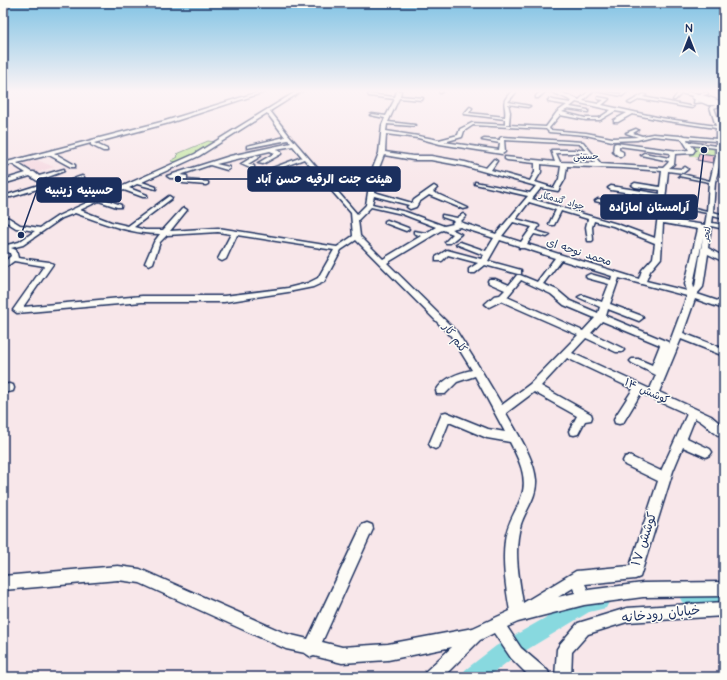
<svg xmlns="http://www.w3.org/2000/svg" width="727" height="680" viewBox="0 0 727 680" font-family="'Architects Daughter','Playpen Sans Arabic',sans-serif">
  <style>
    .built { fill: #f5d9e1 }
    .green { fill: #c1e6a0; stroke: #6e8a7f }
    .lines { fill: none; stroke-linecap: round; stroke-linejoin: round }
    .river { fill: #88d9df; fill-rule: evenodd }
    .building { fill: #eeb7cd; stroke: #1b2f5e }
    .minor-casing { stroke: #1b2f5e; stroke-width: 3 }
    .major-casing { stroke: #1b2f5e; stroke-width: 3 }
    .minor { fill: #fdfcf7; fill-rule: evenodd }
    .major { fill: #fdfcf7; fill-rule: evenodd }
    .labels { text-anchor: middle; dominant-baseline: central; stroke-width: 3; stroke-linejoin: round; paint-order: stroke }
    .far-street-label { font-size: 9px; fill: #1b2f5e; stroke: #fdfcf7 }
    .street-label { font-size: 11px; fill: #1b2f5e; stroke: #fdfcf7 }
    .near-street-label { font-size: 13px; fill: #1b2f5e; stroke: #fdfcf7 }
    .leader { fill: none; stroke: #1b2f5e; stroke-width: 1.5 }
    .callout-dot { fill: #1b2f5e; stroke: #fdfcf7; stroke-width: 1.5 }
    .callout { fill: #1b2f5e; stroke: #1b2f5e; stroke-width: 1.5 }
    .callout-label { font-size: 12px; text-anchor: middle; font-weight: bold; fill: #fff }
  </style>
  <rect width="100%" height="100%" fill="#f8e7ea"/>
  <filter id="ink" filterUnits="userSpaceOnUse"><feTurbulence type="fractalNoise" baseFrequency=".025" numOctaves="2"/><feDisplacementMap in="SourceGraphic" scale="8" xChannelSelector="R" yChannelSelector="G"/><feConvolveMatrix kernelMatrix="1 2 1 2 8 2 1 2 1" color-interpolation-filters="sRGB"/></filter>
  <g filter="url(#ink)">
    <path class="built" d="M37,160l17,7 -19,6 -13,-9z"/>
    <g class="green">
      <path d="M208,141l6,1 -10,8 -26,13 -7,-2 7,-4 -1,-1 2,-2h-2z"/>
      <path d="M696,145l18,2v8l-14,-2 -2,4 -8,-1z"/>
    </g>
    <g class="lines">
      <g class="river">
        <path d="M688,587l36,1v18l-36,-1 -6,-3 -3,-6 3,-6z"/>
        <path d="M600,593l6,3 3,6 -3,6 -17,4 -79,48 -22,17h-26l3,-7 31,-24 84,-48z"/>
      </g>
    </g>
    <path class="building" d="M699,153l15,2 -1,8 -16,-3z"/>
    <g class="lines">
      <g class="minor-casing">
        <g id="minor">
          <path d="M262,91h6l-99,32 -75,20 13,6v2h-4l-12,-6v-2l-37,10 21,12v2h-4l-22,-12 -32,8 14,9h3l5,4 25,-7v2l-21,8c17,10 22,2 39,-3l2,1v2l-7,3 14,5 23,3 81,-36 102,-63h5l-32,20 18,23 69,80 9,-9 5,-32 8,-20 3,-28 3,-7 -15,-3 2,-1 14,2 9,-17 -26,-3 -1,-2 27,3 2,-6h4l-1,5 23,2 -1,2 -23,-2 -11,24 27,3 -2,1 -26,-2 -1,7 32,5 21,4 19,-5 2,-6 12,-6 74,4 11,-15 10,-7 -18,-3 -1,-2 3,-1 2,1 17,3 2,-2 -22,-10h8l21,9 10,-9h4l-10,10 15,3 6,-4 -6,-1v-2l11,2 -7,6 59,13 55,8 -6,-19 9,-3v2l-5,2 6,16 2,32 -7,26 -2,30 11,3v4l-11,-3 -1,7 12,2v4l-13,-3 -3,22 16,9v5l-16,-8 -5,33 -6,7 27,9v6l-29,-10 -12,34 41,16v7l-43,-17 -22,53 52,24 13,11v11c-11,-4 -18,-15 -29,-20l-8,20 23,11 2,3 -2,3 -4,2 -23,-10 -10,24 -33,106 -5,2 -50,5 3,6 55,-7 81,-1v14l-81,1 -59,8 -66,17 -11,5 14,21 27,23 2,6h-20l-19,-19 -17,-25 -14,7 -37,37h-19l2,-6 26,-24 -64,13 -46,3 -28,-7 -3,1 -6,-4 -19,-4 -146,-66 -22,-3 -115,10v-14l115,-10 22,3 147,65 21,5 54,-114 5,-2 5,2 1,4 -51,113 20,5 46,-3 85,-16 37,-17c-4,-23 -8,-47 -5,-71 2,-18 12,-29 17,-45 6,-19 -4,-37 -12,-53l-23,-4 -38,-16 -10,25 -4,2 -4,-2 -2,-3 12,-28 1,-3 4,-1 42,17 17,3 -30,-56 -18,6 -12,12h-8l-1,-3c7,-13 22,-18 36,-21l-21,-34 -95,-96 -15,10 -17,32 -11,5 -25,5 -64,10h-82l-125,11 -4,-3 31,-44 -30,-5 -11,8v-6l8,-7 -1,-3 -7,-3v-4l16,-4 16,-11 -19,-3 -11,-7h-2v-4l6,1 11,7 20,3 18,-12 50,-23 -18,-2 -19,-7 -13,5 -11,-3 -36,11h-4v-2l35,-11 -12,-8 -27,8v-4l23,-7 -14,-9 -9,3v-4l162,-42zM576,102l4,1 31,7 -12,8h-14l-23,-6 6,-3 20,3v-2l-18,-3zM615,111l12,2 -13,7v2h4l14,-8 29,6 55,8v11l-31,-3 -3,-1 -2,1 -27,-2 -11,2 -9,-3 5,-3 -2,-1 -10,4 12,4 -26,1 -26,-5 -36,-3 -1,-2 11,-13 26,5h14zM267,113l18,24 -38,9v2l41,-8 3,3 -61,13 -63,20 3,2h11l-1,3 3,2 23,2 2,-1v-2l-21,-2v-4l-7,-1 30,-10 17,5 2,-1v-2l-13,-3 54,-13 5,2 -17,10 5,1 18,-10v-2l-5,-3 17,-3 9,11 -32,12 5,1 29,-11 47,54 2,23 -16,11 -119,-19 -48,3 17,-21 -3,-2 -2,1 -19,21h-18l-11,-3 37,-28 1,-1 -3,-2 -41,30 -17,-4 -31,-12 19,-9 18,6h4v-2l-17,-6 20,-9 19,7h4v-2l-18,-7 8,-4 19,5v-2l-14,-5 57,-26zM473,125l73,4 3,3 37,3 26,6 25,-1 16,-4 29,3 7,11 -11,1 -62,-8 -2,1 -1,8 7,5 3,-2v-3l-4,-2v-4l51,7 -1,5 -25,-5 -3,2 28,6 -1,2 -5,5 -62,-4 -18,-22 -81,-5 -2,1v2l-16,-1 -2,1 18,3 -1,7 -55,-8 18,-5 2,-6zM386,134l32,4 22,6 62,10 3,-2 -1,-12 77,4 5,6h-35l4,12 -50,-5v2l2,1 28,3v9l-5,9 -39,-11 6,-9 -3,-2 -8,9 -21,-6 -34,-6h-18l-28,-4zM687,139l29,2v5l-28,-4zM691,145l25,3v8l-6,25 -28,-7 -3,2 30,6 -2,29 -42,-10 3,-30 15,2 5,-4 -3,-2 -3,2 -13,-1 5,-4 1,-10 18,-1 2,-3zM556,153h32l7,10 -35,-1zM384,155l29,5h18l33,6 72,20 -6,7 -55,-11v2l53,12 -32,38 -36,-12 6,-6 -3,-2 -6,4 -15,-3v2l12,4 -2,2 1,1 -9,2 -38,-14 -34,-8 2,-8 35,9 -2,2 3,2 6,-2 3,-5 10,-7 34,14 5,-1 -35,-16 4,-4 -3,-2 -20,14 -2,3 -38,-11 3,-19zM541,164l20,2 -2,13 -5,9 -19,-6 6,-10zM567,166l57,2 38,3 -2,16 -25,-4 -3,2 3,2 25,3v4l-49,-8 -3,2 3,2 48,7 -1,14 -60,-12 -3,2 63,14 -3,23 -38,-14 -85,-25 9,-11 17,3 7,-12zM529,202l27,8 -7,14 1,1h4l7,-14 27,8 -2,8 2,14h4l1,-1 -1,-13 2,-6 19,5 42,17 -2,15 -11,12 -3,9 -112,-35 7,-10 13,3 3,-2 -14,-4 3,-5 -1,-1 -22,-6zM665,205l42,8 -2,12 -41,-6zM371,207l31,7 34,13 -10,6 -12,-2v2l7,3 -38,23 -23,-23 -2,-16zM75,213c28,10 55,21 85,21l-6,8 -9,21 4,2 4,-2 7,-21 7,-7 51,-3 13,2 -13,25 4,2 4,-2 11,-24 97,15 -16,28 -10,5 -20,5 -64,8h-82l-119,11 30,-43 -4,-2 -31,-4 -2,-8 -5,-2 12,-3 39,-27zM513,222l19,5 -11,15 -19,-6zM663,223l35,6 -13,55 2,7 -41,-10 4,-10 11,-13zM460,227l34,11 -8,13 -26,-9 -4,2 28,11 -3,4 -34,-9 -11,7v4h6l6,-6 30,8 -9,6v4h6l10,-8 33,9h3v-4l-33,-9 12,-21 19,6v2h5l31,10 -18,24 -17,-7h-3l-8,10 -14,-6h-6l-1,2 1,2 16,7 -5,5 -6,1 -9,8 4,3 12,-6 77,34 -48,49 -28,21 -21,-35 -24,-38 -70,-69 53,-32 3,-1 10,4 -8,8 1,1h4l11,-9 -10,-5zM703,237l-8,50 -1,1 -1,-4zM561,260l51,16 -1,4 -21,-6 -4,2 1,2 22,6 -7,18 -20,-7 -4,2 22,10 -2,6 -28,-12 -13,-11 -14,-6zM619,278l68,18 -18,48 -1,-2 -62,-26 2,-7 31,12 4,-3 -1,-2 -32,-12zM521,280l30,14 13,11 31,13 -12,13 -76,-34zM602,321l58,24 -8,20 -14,-6h-6l-2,2 2,2 24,12 -6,14 -78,-36 14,-15 30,14h6l2,-2 -2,-2 -31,-15zM567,358l66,31 -18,28 -1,3 1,3 4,1 4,-1 18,-30 46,21 -26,57 -32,-15 -4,1 -2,4 2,4 33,16 -28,85 -54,5 -53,32c-4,-25 -10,-54 -2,-79 5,-15 16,-27 15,-44 -2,-23 -19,-47 -30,-67l28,-21 43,24 -8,15 1,3 4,1 4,-1 7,-13 6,-1 1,-3 -1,-3 -50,-28zM573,588l2,5 -17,4z"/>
          <path d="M439,91h4l-3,2z"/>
          <path d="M512,91h5l-9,11 22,4 -2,1 -20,-3 2,8 -1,12h-4v-5l-41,-5 6,-7 2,1 -3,5 36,4c2,-13 -6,-13 7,-26z"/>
          <path d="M541,91h5l-8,7h-2v-2z"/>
          <path d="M596,91l25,3 3,-3h4l-6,5z"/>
          <path d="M707,92l1,2 -10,2 -2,-1z"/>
          <path d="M678,93l3,1 -6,6h-2z"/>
          <path d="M644,94l2,1 -3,2 51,10 -2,1 -52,-9 -9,5 -3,-1z"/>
          <path d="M695,98h2v3l9,1 -12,1z"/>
          <path d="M256,155l5,1 -13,8 6,2v2h-4l-9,-4z"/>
          <path d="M387,220l21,8 1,1 -3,2 -21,-8v-2z"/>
          <path d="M9,384l4,1 1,3 -1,3 -10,2v-8z"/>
          <path d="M724,602v14l-97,6 -39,12 -16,18 -1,25h-16l2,-28 3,-5 18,-21 49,-15z"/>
        </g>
      </g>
      <g class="major-casing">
        <path id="major" d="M672,91c18,0 35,4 52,12v2h-16l-16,-7 1,-2z"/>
      </g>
      <use href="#minor" class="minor"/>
      <use href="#major" class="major"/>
    </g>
  </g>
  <linearGradient id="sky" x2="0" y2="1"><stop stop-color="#81c3e4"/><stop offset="0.49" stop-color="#fcf4f6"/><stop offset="1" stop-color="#fcf4f6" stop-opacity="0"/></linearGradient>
  <rect width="727" height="186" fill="url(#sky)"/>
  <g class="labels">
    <g class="far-street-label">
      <text x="586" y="156">حسینی</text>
      <text transform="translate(562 201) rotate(16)">جواد گندمکار</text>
      <text transform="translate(707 234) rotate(-82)">لتحر</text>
    </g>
    <g class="street-label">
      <text transform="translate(579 252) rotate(18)">محمد نوحه ای</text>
      <text transform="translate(455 338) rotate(54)">کلم کار</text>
      <text transform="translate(647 391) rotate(24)">کوشش ۱۴</text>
    </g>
    <g class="near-street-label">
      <text transform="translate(644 539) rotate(-72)">کوشش ۱۷</text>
      <text transform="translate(661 614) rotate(-6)">خیابان رودخانه</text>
    </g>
  </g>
  <path class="leader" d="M178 179L248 179M21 235L37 190M704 150L697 207"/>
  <g class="callout-dot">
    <circle cx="178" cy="179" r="4"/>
    <circle cx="21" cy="235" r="4"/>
    <circle cx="704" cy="150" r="4"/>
  </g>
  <g class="callout">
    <rect x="248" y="167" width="152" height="24" rx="4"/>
    <rect x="37" y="178" width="84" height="24" rx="4"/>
    <rect x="601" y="195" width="96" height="24" rx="4"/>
  </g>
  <g class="callout-label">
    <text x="324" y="183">هیئت جنت الرقیه حسن آباد</text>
    <text x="79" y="194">حسینیه زینبیه</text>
    <text x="649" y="211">آرامستان امازاده</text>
  </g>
  <rect width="727" height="680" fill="none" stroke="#fdfcf7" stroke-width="16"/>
  <rect x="8" y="8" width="711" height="664" fill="none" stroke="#1b2f5e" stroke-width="1.5" filter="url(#ink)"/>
  <g transform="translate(689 38)" stroke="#fdfcf7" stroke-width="3" paint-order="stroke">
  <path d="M0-3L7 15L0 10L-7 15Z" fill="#1b2f5e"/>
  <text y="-6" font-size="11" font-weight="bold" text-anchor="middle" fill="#1b2f5e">N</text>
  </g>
</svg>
